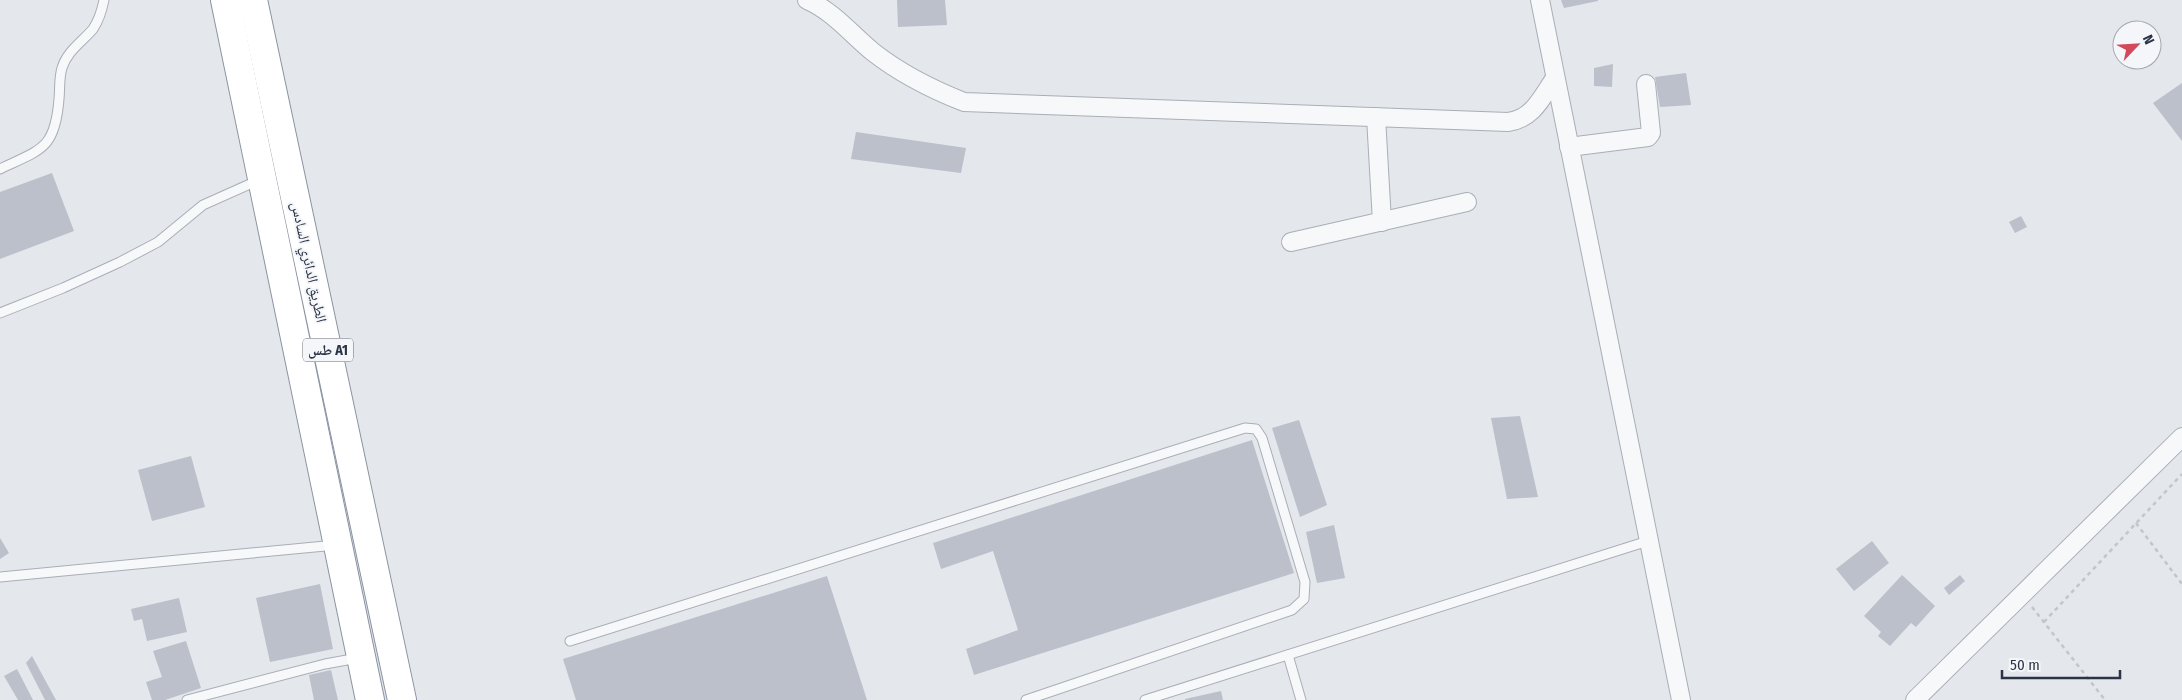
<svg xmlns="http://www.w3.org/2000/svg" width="2182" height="700" viewBox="0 0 2182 700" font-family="'Fira Sans Condensed','Noto Naskh Arabic',sans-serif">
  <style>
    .building { fill: #bbc0ca }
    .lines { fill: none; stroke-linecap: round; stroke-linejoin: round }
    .lane-casing { stroke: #a9aeb7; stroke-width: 11 }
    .street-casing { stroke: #a9aeb7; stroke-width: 20 }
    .highway-casing { stroke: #8b94a3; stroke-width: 30 }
    .path { stroke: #c2c5cb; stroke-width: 2.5; stroke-dasharray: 4 4; stroke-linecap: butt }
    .lane { stroke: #f7f8fa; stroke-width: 9 }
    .street { stroke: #f7f8fa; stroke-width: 18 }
    .highway { stroke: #fff; stroke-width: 28 }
    .labels { text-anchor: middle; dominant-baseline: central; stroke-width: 4; stroke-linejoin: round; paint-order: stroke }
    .shield { fill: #f4f6f9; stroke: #676e7b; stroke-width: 1 }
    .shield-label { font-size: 14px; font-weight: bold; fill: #2b3445 }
    .street-label { font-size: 15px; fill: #2b3445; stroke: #f4f6f9 }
  </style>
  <rect width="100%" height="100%" fill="#e4e7ec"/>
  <g class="building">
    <path d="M897,0h48l2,25 -49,2z"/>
    <path d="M1561,0h37v1l-34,7z"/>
    <path d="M1613,64l-1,23 -18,-1v-18z"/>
    <path d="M1686,73l5,32 -31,2 -5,-30z"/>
    <path d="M2182,83v58l-29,-38z"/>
    <path d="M856,132l110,16 -5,25 -110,-14z"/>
    <path d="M52,173l22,58 -74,28v-67z"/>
    <path d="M2021,216l6,11 -12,6 -6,-11z"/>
    <path d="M1520,416l18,81 -31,2 -16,-81z"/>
    <path d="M1299,420l28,85 -27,12 -28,-89z"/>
    <path d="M1252,440l42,133 -320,102 -8,-26 52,-19 -25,-79 -52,18 -8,-26z"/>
    <path d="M191,456l14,51 -53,14 -14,-51z"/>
    <path d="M1334,525l11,53 -28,5 -11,-51z"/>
    <path d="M0,538l9,15 -9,6z"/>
    <path d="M1872,541l17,22 -35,28 -18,-22z"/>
    <path d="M1902,575l33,31 -19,21 -5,-4 -21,23 -12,-10 3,-4 -17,-16z"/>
    <path d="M1960,575l5,6 -16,14 -5,-7z"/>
    <path d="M827,576l40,124h-291l-13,-41z"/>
    <path d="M320,584l13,65 -63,13 -14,-64z"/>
    <path d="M179,598l8,34 -40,9 -5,-22 -8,2 -3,-12z"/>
    <path d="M186,641l15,47 -36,12h-13l-6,-18 16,-5 -9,-26z"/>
    <path d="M32,656l24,44h-11l-19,-37z"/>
    <path d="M17,669l16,31h-15l-14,-24z"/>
    <path d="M331,670l7,30h-24l-5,-25z"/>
    <path d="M1221,691l2,9h-38v-1z"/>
  </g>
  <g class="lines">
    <g class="lane-casing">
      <g id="lane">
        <path d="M0,169c42,-20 55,-20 59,-70 1,-10 0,-22 3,-31 5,-17 20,-26 31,-39 6,-9 9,-19 11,-29"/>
        <path d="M0,313l63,-25 57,-26 38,-20 45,-37 56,-25"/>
        <path d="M0,577l336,-32"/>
        <path d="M570,641l675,-213 11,1 6,9 43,144 -1,17 -12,11 -266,90"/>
        <path d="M1288,655l13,45"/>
        <path d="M187,700l138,-36 33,-6"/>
        <path d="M1145,700l503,-159"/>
      </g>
    </g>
    <g class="street-casing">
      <g id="street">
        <path d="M807,0c26,11 45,35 66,52 28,22 58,37 91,50l544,20c25,-3 34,-25 47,-44"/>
        <path d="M1540,0l141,700"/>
        <path d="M1376,117l6,105"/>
        <path d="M1569,147l79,-10 3,-4 -5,-49"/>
        <path d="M1291,242l176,-40"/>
        <path d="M1915,700l267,-263"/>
      </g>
    </g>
    <g class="highway-casing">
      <g id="highway">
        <path d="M225,0l145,700"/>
        <path d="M253,0l149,700"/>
      </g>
    </g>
    <g class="path">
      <path d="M2136,523l46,61"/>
      <path d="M2032,607l73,93"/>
      <path d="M2044,622l138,-148"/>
    </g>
    <use href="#lane" class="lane"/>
    <use href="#street" class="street"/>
    <use href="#highway" class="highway"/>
  </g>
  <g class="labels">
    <rect class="shield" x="303" y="338.5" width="50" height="23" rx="4"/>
    <g class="shield-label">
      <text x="328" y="350">طس A1</text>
    </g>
    <g class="street-label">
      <text transform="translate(309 262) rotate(78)">الطريق الدائري السادس</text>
    </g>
  </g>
  <g transform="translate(2137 45) rotate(65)"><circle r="24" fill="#f4f6f9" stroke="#a4a8b1"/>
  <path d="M0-4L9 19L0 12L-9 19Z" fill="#d1495b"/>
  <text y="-8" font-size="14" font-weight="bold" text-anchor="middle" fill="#2b3445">N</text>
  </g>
  <path d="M2002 670v8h118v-8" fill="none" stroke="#2b3445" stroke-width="2.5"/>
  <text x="2010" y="670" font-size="15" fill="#2b3445" stroke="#f4f6f9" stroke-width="4" paint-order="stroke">50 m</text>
</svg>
